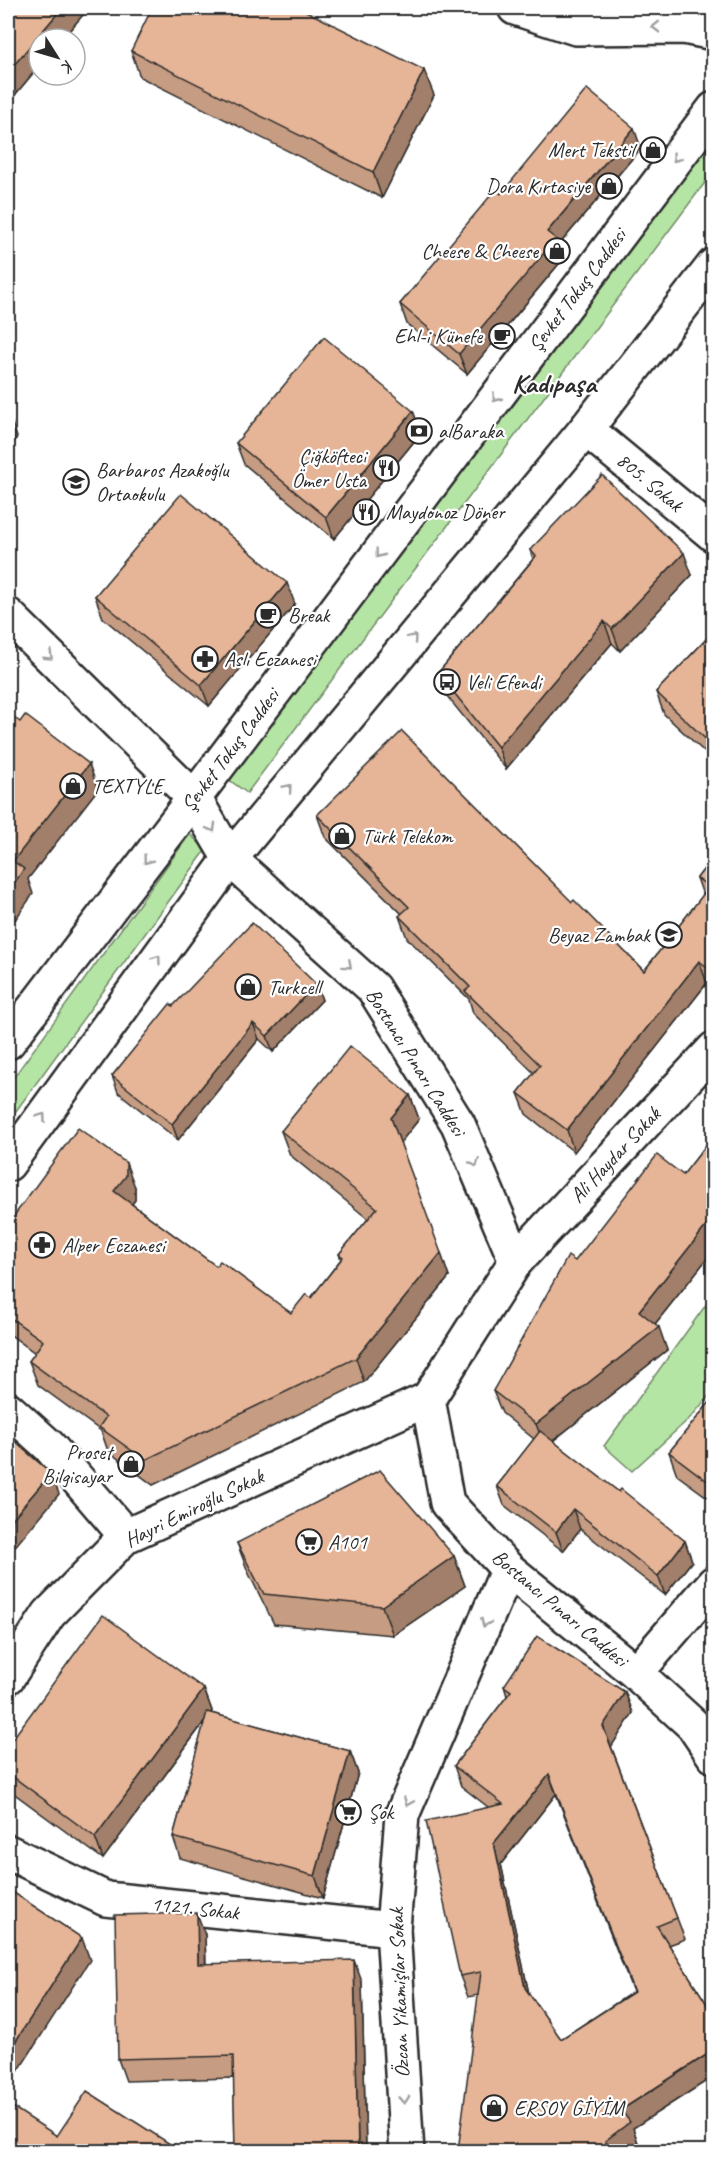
<svg xmlns="http://www.w3.org/2000/svg" width="721" height="2159" viewBox="0 0 721 2159" font-family="Caveat,sans-serif">
  <style>
    .green { fill: #b5e5a4; stroke: #708868; stroke-width: 1.5 }
    .lines { fill: none; stroke-linecap: round; stroke-linejoin: round }
    .minor-casing { stroke: #2b2b2b; stroke-width: 38 }
    .tertiary-casing { stroke: #2b2b2b; stroke-width: 38 }
    .secondary-casing { stroke: #2b2b2b; stroke-width: 38 }
    .minor { stroke: #fff; stroke-width: 33 }
    .tertiary { stroke: #fff; stroke-width: 33 }
    .secondary { stroke: #fff; stroke-width: 33 }
    .wall { fill: #c69c82; stroke: #2b2b2b; stroke-width: 1.5; fill-rule: evenodd }
    .shaded-wall { fill: #a17f6a; stroke: #2b2b2b; stroke-width: 1.5 }
    .building { fill: #e6b597; stroke: #2b2b2b; stroke-width: 1.5; fill-rule: evenodd }
    .oneway { stroke: #a0a0a0 }
    .labels { text-anchor: middle; dominant-baseline: central; stroke-width: 4.5; stroke-linejoin: round; paint-order: stroke }
    .poi-label { font-size: 21px; fill: #2b2b2b; stroke: #fff; text-anchor: start }
    .street-label { font-size: 21px; fill: #2b2b2b; stroke: #fff }
    .district-label { font-size: 27px; font-weight: bold; fill: #2b2b2b; stroke: #fff }
  </style>
  <rect width="100%" height="100%" fill="#fff"/>
  <filter id="ink" filterUnits="userSpaceOnUse"><feTurbulence type="fractalNoise" baseFrequency=".0167" numOctaves="2"/><feDisplacementMap in="SourceGraphic" scale="12" xChannelSelector="R" yChannelSelector="G"/><feConvolveMatrix kernelMatrix="1 2 1 2 8 2 1 2 1" color-interpolation-filters="sRGB"/></filter>
  <g filter="url(#ink)">
    <g class="green">
      <path d="M713,135v37l-466,621 -19,-14z"/>
      <path d="M190,834l16,16 -198,272v-37z"/>
      <path d="M713,1295v96l-21,25 -60,55 -28,-25z"/>
    </g>
    <g class="lines">
      <g class="minor-casing">
        <g id="minor">
          <path d="M586,429l128,106"/>
          <path d="M8,615l186,183 36,61 143,129 85,136 58,137 -88,138 19,104 61,66 128,104 57,52 21,31"/>
          <path d="M516,1261l198,-212"/>
          <path d="M8,1409l41,37 77,90"/>
          <path d="M636,1673l78,-90"/>
          <path d="M8,1677l41,-63 77,-78 302,-137"/>
          <path d="M8,1852l98,47 287,30"/>
        </g>
      </g>
      <g class="tertiary-casing">
        <g id="tertiary">
          <path d="M515,8l61,20 108,-1 30,6"/>
          <path d="M407,2152l-14,-223 9,-114 106,-246"/>
        </g>
      </g>
      <g class="secondary-casing">
        <g id="secondary">
          <path d="M8,1042l186,-244 520,-689"/>
          <path d="M8,1164l222,-305 356,-430 128,-164"/>
        </g>
      </g>
      <use href="#minor" class="minor"/>
      <use href="#tertiary" class="tertiary"/>
      <use href="#secondary" class="secondary"/>
    </g>
    <g class="wall">
      <path d="M8,8h81l-27,31h-23v27l-24,29 -7,-6z"/>
      <path d="M131,51l303,44 -52,103 -242,-121z"/>
      <path d="M641,148l-83,98 5,13 -96,115 -60,-50 -7,-20 101,-110z"/>
      <path d="M413,411l8,22 -87,106 -90,-75 -8,-21z"/>
      <path d="M530,550l162,25 -72,76 -8,-8 -106,126 -60,-74 -8,-22 95,-114z"/>
      <path d="M95,596l200,8 -86,102 -106,-88z"/>
      <path d="M714,631v130l-50,-47 -8,-22z"/>
      <path d="M317,815l255,87 72,69 59,-76 -6,-17 17,-22v132l-7,-5 -133,169 -48,-38 -8,-21 16,-20 -61,-60 -4,-14 -62,-61 -8,-22 3,-2 -77,-77z"/>
      <path d="M316,984l6,16 -49,52 -14,-13 -81,101 -60,-48 -6,-16 61,-70z"/>
      <path d="M410,1095l9,24 -19,24 49,134 -85,105 -211,103 -45,-34 -7,-20 -63,-46 -9,-24 6,-8 -27,-20v-109l127,-37v13l-3,4 84,62 75,47 20,-15 30,-39 -2,-5 29,-35 -78,-64 -9,-24z"/>
      <path d="M714,1135v115l-59,74 12,26 -114,91 66,51 66,49 7,20 -27,34 -85,-66 -17,22 -59,-46 -7,-19 37,-47 -32,-26 -9,-22 82,-130 108,-86z"/>
      <path d="M714,1397v105l-37,-27 -8,-23z"/>
      <path d="M237,1543l217,13 11,30 -72,49 -119,-11 -26,-52z"/>
      <path d="M504,1686l121,6 8,21 -22,33 74,193 -16,6 45,70v61l-81,52 5,15 -160,-148 -10,2 -8,-21 28,-169 -27,-21 -7,-20 53,-70zM556,1794l77,198 -72,47 -32,-45 -28,-130z"/>
      <path d="M204,1689l8,22 -1,2 139,38 8,22 -35,125 -143,-40 -7,-21 32,-116 -102,138 -95,-70v-44z"/>
      <path d="M205,1935l1,29 156,18 4,169h-131l-1,-73 -108,3 -8,-22z"/>
    </g>
    <g class="shaded-wall">
      <path d="M62,8h27l-27,31h-23v27l-24,29 -7,-20v-3z"/>
      <path d="M424,70l10,25 -52,103 -9,-26z"/>
      <path d="M634,128l7,20 -83,98 5,13 -96,115 -8,-20 88,-122z"/>
      <path d="M413,411l8,22 -87,106 -8,-22z"/>
      <path d="M9,415l8,22 -9,17v-36z"/>
      <path d="M684,553l8,22 -72,76 -8,-22z"/>
      <path d="M287,583l8,21 -86,102 -8,-21z"/>
      <path d="M604,621l8,22 -106,126 -8,-22z"/>
      <path d="M89,764l9,25 -70,90 5,15 -25,36v-38l5,-31z"/>
      <path d="M699,961l8,22 -133,169 -7,-22z"/>
      <path d="M316,984l6,16 -49,52 -6,-16z"/>
      <path d="M253,1023l6,16 -81,101 -6,-16z"/>
      <path d="M410,1095l9,24 -19,24 -9,-25z"/>
      <path d="M126,1163l9,24v13l-12,15 -9,-24z"/>
      <path d="M714,1216v34l-67,84 -8,-23z"/>
      <path d="M441,1253l8,24 -85,105 -8,-24z"/>
      <path d="M659,1327l8,23 -122,97 -9,-23z"/>
      <path d="M51,1473l8,21 -51,61v-31z"/>
      <path d="M573,1509l7,20 -17,22 -7,-19z"/>
      <path d="M685,1541l7,20 -27,34 -7,-19z"/>
      <path d="M454,1556l11,30 -72,49 -11,-29z"/>
      <path d="M204,1689l8,22 -109,148 -8,-22z"/>
      <path d="M625,1692l8,21 -22,34 -8,-21z"/>
      <path d="M350,1751l8,22 -35,125 -8,-22z"/>
      <path d="M549,1774l7,20 -55,70 31,144 -7,-20 -31,-145z"/>
      <path d="M197,1913l8,22 1,51 -8,-22z"/>
      <path d="M82,1938l8,22 -82,127v-34z"/>
      <path d="M354,1960l8,22 4,169h-8z"/>
      <path d="M714,2050v26l-81,52 5,15 -11,8h-18l-4,-10 16,-31z"/>
    </g>
    <g class="building">
      <path d="M8,8h54l-54,64z"/>
      <path d="M152,8h148l124,62 -51,102 -242,-121z"/>
      <path d="M587,89l47,39 -87,104 9,7 -97,115 -59,-50 96,-115 5,5z"/>
      <path d="M324,337l89,74 -87,106 -90,-74z"/>
      <path d="M602,475l82,78 -72,76 -8,-8 -106,126 -60,-74 98,-117 -6,-6z"/>
      <path d="M181,494l106,89 -86,102 -106,-89z"/>
      <path d="M714,631v116l-58,-55z"/>
      <path d="M8,713l12,9 5,-7 64,49 -76,97 11,8 -16,23z"/>
      <path d="M402,731l170,171 2,-2 70,71 65,-84 -12,-9 17,-22v116l-15,-11 -132,169 -49,-37 22,-28 -75,-74 5,-4 -71,-71 10,-9 -92,-92z"/>
      <path d="M252,923l64,61 -49,52 -14,-13 -81,101 -60,-48 58,-72 3,2z"/>
      <path d="M350,1046l60,49 -19,23 50,135 -85,105 -211,102 -46,-33 7,-10 -77,-56 14,-20 -35,-25v-92l70,-96 48,35v13l-12,15 102,75 4,-5 71,52 15,-19 5,4 32,-41 -4,-3 38,-46 -96,-77z"/>
      <path d="M714,1135v81l-75,95 20,16 -123,97 -43,-33 75,-135 7,5 82,-106 26,20z"/>
      <path d="M714,1397v89l-45,-34z"/>
      <path d="M540,1431l79,61 2,-3 64,52 -27,35 -85,-67 -17,23 -59,-46z"/>
      <path d="M8,1436l43,37 -43,51z"/>
      <path d="M380,1470l74,86 -72,50 -118,-12 -27,-51z"/>
      <path d="M103,1615l101,74 -109,148 -87,-64v-28z"/>
      <path d="M537,1636l88,56 -22,34 74,192 -20,8 57,89v35l-93,60 9,12 -25,19 7,10h-154l23,-179 -21,4 -34,-155 77,-17 -49,-38 57,-75 -7,-5zM549,1774l85,218 -73,47 -36,-51 -31,-145z"/>
      <path d="M207,1712l143,39 -35,125 -142,-39z"/>
      <path d="M8,1889l74,49 -74,115z"/>
      <path d="M197,1913l1,51 156,-4 4,191h-123l-2,-95 -115,3 -3,-144z"/>
      <path d="M87,2091l94,60h-173v-47l49,32z"/>
    </g>
    <defs><path id="oneway-chevron" d="M-2-3.5L2.5 0L-2 3.5" fill="none" stroke-width="1.6" stroke-linecap="round" stroke-linejoin="round" transform="scale(1.5)"/></defs>
    <g class="oneway">
      <use href="#oneway-chevron" transform="translate(656 27) rotate(179)"/>
      <use href="#oneway-chevron" transform="translate(676 158) rotate(127)"/>
      <use href="#oneway-chevron" transform="translate(496 398) rotate(127)"/>
      <use href="#oneway-chevron" transform="translate(379 554) rotate(127)"/>
      <use href="#oneway-chevron" transform="translate(413 638) rotate(-50)"/>
      <use href="#oneway-chevron" transform="translate(49 656) rotate(44)"/>
      <use href="#oneway-chevron" transform="translate(288 788) rotate(-50)"/>
      <use href="#oneway-chevron" transform="translate(212 828) rotate(60)"/>
      <use href="#oneway-chevron" transform="translate(147 860) rotate(127)"/>
      <use href="#oneway-chevron" transform="translate(157 959) rotate(-54)"/>
      <use href="#oneway-chevron" transform="translate(348 965) rotate(42)"/>
      <use href="#oneway-chevron" transform="translate(42 1117) rotate(-54)"/>
      <use href="#oneway-chevron" transform="translate(475 1163) rotate(67)"/>
      <use href="#oneway-chevron" transform="translate(485 1623) rotate(113)"/>
      <use href="#oneway-chevron" transform="translate(408 1802) rotate(113)"/>
      <use href="#oneway-chevron" transform="translate(404 2100) rotate(86)"/>
    </g>
  </g>
  <defs>
    <g id="shop-ring" transform="scale(1.35)"><circle r="9.5" fill="#fff" stroke="#2b2b2b" stroke-width="1.5"/><path d="M-5-2.5h2.3a2.7 3.5 0 0 1 5.4 0H5L5.5 6h-11ZM-1.5-2.5h3a1.5 2.3 0 0 0-3 0Z" fill="#2b2b2b"/></g>
    <g id="cafe-ring" transform="scale(1.35)"><circle r="9.5" fill="#fff" stroke="#2b2b2b" stroke-width="1.5"/><path d="M-5.5-4.5H6V0H3Q3 3.5 0 3.5H-2.5Q-5.5 3.5-5.5 0ZM3-3.2v2h1.7v-2ZM-6 4.5H4V6H-6Z" fill="#2b2b2b"/></g>
    <g id="bank-ring" transform="scale(1.35)"><circle r="9.5" fill="#fff" stroke="#2b2b2b" stroke-width="1.5"/><path d="M-6-4H6V4H-6ZM0-2.3a2.3 2.3 0 1 0 0 4.6a2.3 2.3 0 1 0 0-4.6Z" fill="#2b2b2b"/></g>
    <g id="restaurant-ring" transform="scale(1.35)"><circle r="9.5" fill="#fff" stroke="#2b2b2b" stroke-width="1.5"/><path d="M-5-6h1v4h1v-4h1v4h1v-4h1v5L-1.5 .5V6h-2V.5L-5-1ZM5-6V6H3V1.5H1.5Q1.5-4 5-6Z" fill="#2b2b2b"/></g>
    <g id="school-ring" transform="scale(1.35)"><circle r="9.5" fill="#fff" stroke="#2b2b2b" stroke-width="1.5"/><path d="M0-5L7-2L0 1L-7-2ZM-4 1L0 2.5L4 1V4Q0 6-4 4Z" fill="#2b2b2b"/></g>
    <g id="pharmacy-ring" transform="scale(1.35)"><circle r="9.5" fill="#fff" stroke="#2b2b2b" stroke-width="1.5"/><path d="M-2-6h4v4h4v4h-4v4h-4v-4h-4v-4h4Z" fill="#2b2b2b"/></g>
    <g id="bus-ring" transform="scale(1.35)"><circle r="9.5" fill="#fff" stroke="#2b2b2b" stroke-width="1.5"/><path d="M-5-6H5V4H4V6H2V4H-2V6H-4V4H-5ZM-3.5-4V0h7V-4ZM-3.5 1.2v1.5H-2V1.2ZM2 1.2v1.5H3.5V1.2Z" fill="#2b2b2b"/></g>
    <g id="supermarket-ring" transform="scale(1.35)"><circle r="9.5" fill="#fff" stroke="#2b2b2b" stroke-width="1.5"/><path d="M-6-5.5h2.5l.6 2H6L4.5 2H-2.5L-4.4-4H-6ZM-1.5 3.2a1.3 1.3 0 1 0 .1 0ZM3 3.2a1.3 1.3 0 1 0 .1 0Z" fill="#2b2b2b"/></g>
  </defs>
  <g fill-rule="evenodd">
    <use href="#shop-ring" x="653" y="150"/>
    <use href="#shop-ring" x="609" y="186"/>
    <use href="#shop-ring" x="557" y="251"/>
    <use href="#cafe-ring" x="502" y="336"/>
    <use href="#bank-ring" x="419" y="431"/>
    <use href="#restaurant-ring" x="386" y="468"/>
    <use href="#school-ring" x="76" y="482"/>
    <use href="#restaurant-ring" x="366" y="512"/>
    <use href="#cafe-ring" x="268" y="615"/>
    <use href="#pharmacy-ring" x="205" y="659"/>
    <use href="#bus-ring" x="447" y="682"/>
    <use href="#shop-ring" x="73" y="786"/>
    <use href="#shop-ring" x="342" y="836"/>
    <use href="#school-ring" x="669" y="935"/>
    <use href="#shop-ring" x="248" y="987"/>
    <use href="#pharmacy-ring" x="42" y="1245"/>
    <use href="#shop-ring" x="131" y="1464"/>
    <use href="#supermarket-ring" x="309" y="1542"/>
    <use href="#supermarket-ring" x="348" y="1812"/>
    <use href="#shop-ring" x="494" y="2108"/>
  </g>
  <g class="labels">
    <g class="poi-label">
      <text x="634" y="150" text-anchor="end">Mert Tekstil</text>
      <text x="590" y="186" text-anchor="end">Dora Kırtasiye</text>
      <text x="538" y="251" text-anchor="end">Cheese &amp; Cheese</text>
      <text x="482" y="336" text-anchor="end">Ehl-i Künefe</text>
      <text x="438" y="431">alBaraka</text>
      <text x="366" y="456" text-anchor="end">Çiğköfteci<tspan x="366" dy="24">Ömer Usta</tspan></text>
      <text x="96" y="470">Barbaros Azakoğlu<tspan x="96" dy="24">Ortaokulu</tspan></text>
      <text x="386" y="512">Maydonoz Döner</text>
      <text x="288" y="615">Break</text>
      <text x="224" y="659">Aslı Eczanesi</text>
      <text x="466" y="682">Veli Efendi</text>
      <text x="92" y="786">TEXTYLE</text>
      <text x="362" y="836">Türk Telekom</text>
      <text x="650" y="935" text-anchor="end">Beyaz Zambak</text>
      <text x="268" y="987">Turkcell</text>
      <text x="62" y="1245">Alper Eczanesi</text>
      <text x="112" y="1452" text-anchor="end">Proset<tspan x="112" dy="24">Bilgisayar</tspan></text>
      <text x="328" y="1542">A101</text>
      <text x="368" y="1812">Şok</text>
      <text x="514" y="2108">ERSOY GİYİM</text>
    </g>
    <g class="street-label">
      <text transform="translate(577 290) rotate(-53)">Şevket Tokuş Caddesi</text>
      <text transform="translate(650 482) rotate(40)">805. Sokak</text>
      <text transform="translate(230 750) rotate(-53)">Şevket Tokuş Caddesi</text>
      <text transform="translate(416 1062) rotate(58)">Bostancı Pınarı Caddesi</text>
      <text transform="translate(615 1155) rotate(-47)">Ali Haydar Sokak</text>
      <text transform="translate(194 1508) rotate(-26)">Hayri Emiroğlu Sokak</text>
      <text transform="translate(560 1608) rotate(40)">Bostancı Pınarı Caddesi</text>
      <text transform="translate(195 1908) rotate(6)">1121. Sokak</text>
      <text transform="translate(399 1993) rotate(-92)">Özcan Yikamişlar Sokak</text>
    </g>
    <g class="district-label">
      <text x="554" y="383">Kadıpaşa</text>
    </g>
  </g>
  <rect width="721" height="2159" fill="none" stroke="#fff" stroke-width="30"/>
  <rect x="15" y="15" width="691" height="2129" fill="none" stroke="#2b2b2b" stroke-width="2" filter="url(#ink)"/>
  <g transform="translate(57 57) rotate(127)"><circle r="28" fill="#ffffff" stroke="#aaaaaa" stroke-width="1.5"/>
  <path d="M0-4.5L10 22L0 15L-10 22Z" fill="#2b2b2b"/>
  <text y="-9" font-size="16" font-weight="bold" text-anchor="middle" fill="#2b2b2b">K</text>
  </g>
</svg>
